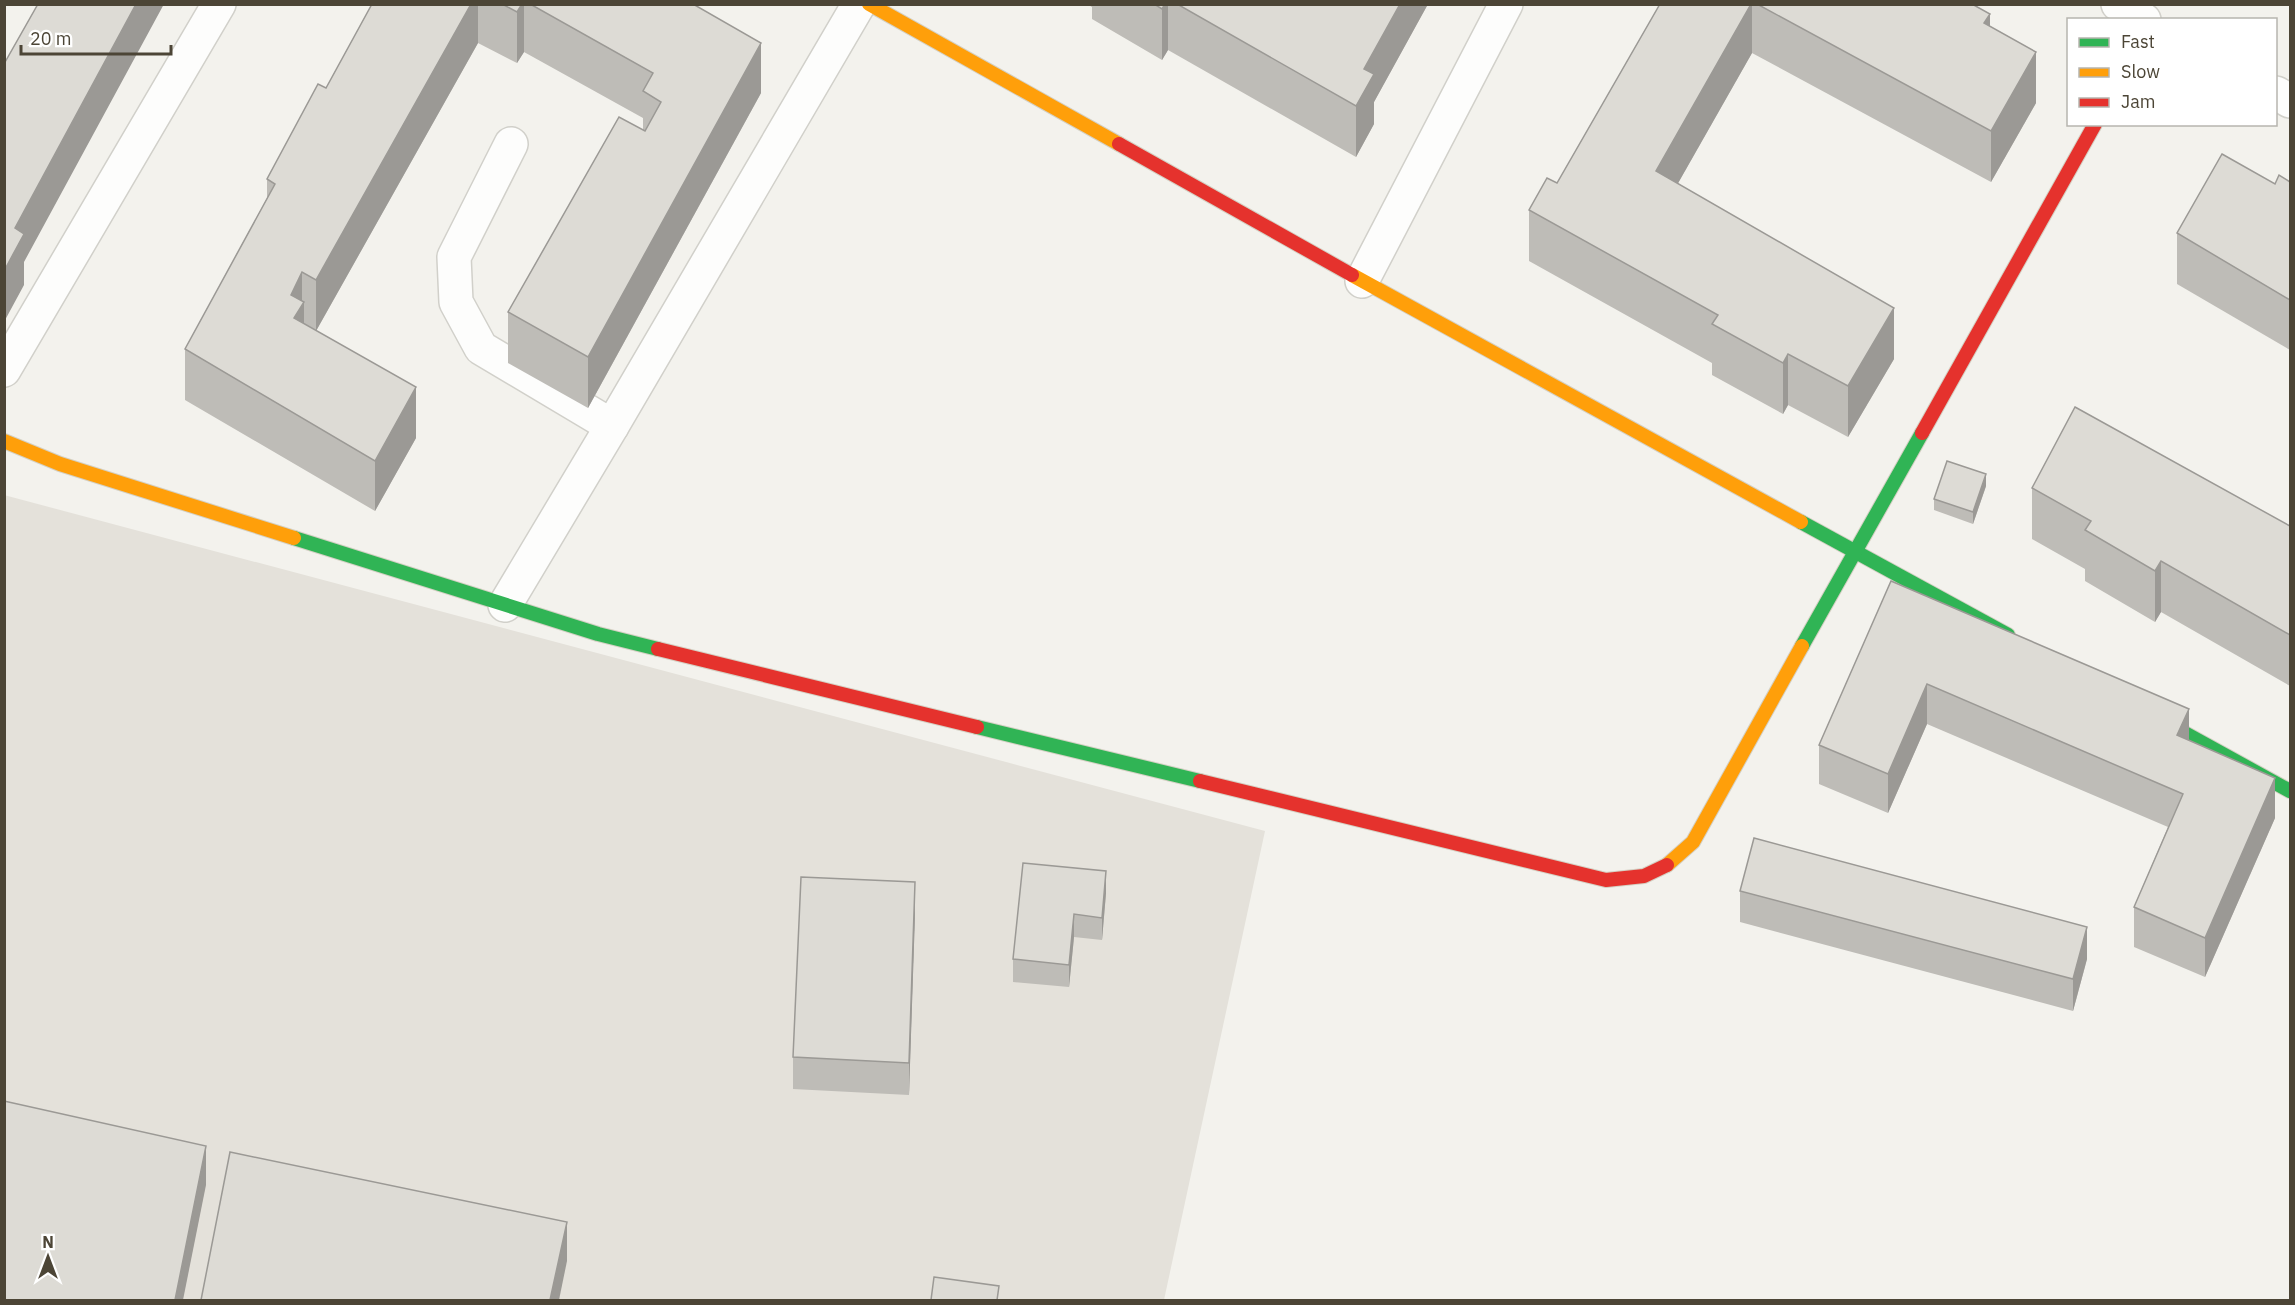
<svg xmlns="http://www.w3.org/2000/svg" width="2295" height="1305" viewBox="0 0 2295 1305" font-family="'IBM Plex Sans',sans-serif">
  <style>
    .industrial { fill: #e4e1da }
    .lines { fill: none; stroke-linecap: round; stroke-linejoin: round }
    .street-casing { stroke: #d1d0ca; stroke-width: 36 }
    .fast-casing { stroke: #d4d0c3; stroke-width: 16 }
    .slow-casing { stroke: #d4d0c3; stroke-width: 16 }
    .jam-casing { stroke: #d4d0c3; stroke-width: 16 }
    .street { stroke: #fdfdfc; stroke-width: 33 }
    .fast { stroke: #30b455; stroke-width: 14 }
    .slow { stroke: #ff9f0a; stroke-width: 14 }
    .jam { stroke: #e5322d; stroke-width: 14 }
    .wall { fill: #bebcb7 }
    .shaded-wall { fill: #9b9995 }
    .building { fill: #dddbd5; stroke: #9b9995; stroke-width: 1.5 }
  </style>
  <rect width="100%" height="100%" fill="#f3f2ed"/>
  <path class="industrial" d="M4,495l1261,336 -101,469h-1159z"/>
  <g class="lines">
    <g class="street-casing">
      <g id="street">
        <path d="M2118,4l26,16"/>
        <path d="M2276,93l14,8"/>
        <path d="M511,144l-57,113 2,45 25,46 131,78"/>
        <path d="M1362,281l144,-277"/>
        <path d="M4,370l215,-366"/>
        <path d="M505,605l107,-179 247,-422"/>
      </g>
    </g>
    <g class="fast-casing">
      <g id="fast">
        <path d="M1801,522l207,113"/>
        <path d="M294,538l304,96 60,15"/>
        <path d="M1802,646l120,-213"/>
        <path d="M2150,714l140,77"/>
        <path d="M977,727l223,54"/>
      </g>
    </g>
    <g class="slow-casing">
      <g id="slow">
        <path d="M869,4l250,140"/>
        <path d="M1352,275l449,247"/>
        <path d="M4,441l56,23 234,74"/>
        <path d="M1667,865l26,-23 109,-196"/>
      </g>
    </g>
    <g class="jam-casing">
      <g id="jam">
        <path d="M1119,144l233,131"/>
        <path d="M1922,433l173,-309"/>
        <path d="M658,649l319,78"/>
        <path d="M1200,781l406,99 38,-4 23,-11"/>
      </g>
    </g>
    <use href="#street" class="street"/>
    <use href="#fast" class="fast"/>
    <use href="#slow" class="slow"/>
    <use href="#jam" class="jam"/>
  </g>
  <g class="wall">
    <path d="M372,4h321l68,89 -173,315 -80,-45v-51l135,-183v-11l-119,-66 -7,11 -39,-20 -162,288 100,107 -41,73 -190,-111v-51l82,-151v-19l59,-91z"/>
    <path d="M1087,4h341l-54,98v22l-18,33 -188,-107 -6,10 -70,-41v-12z"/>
    <path d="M1660,4h312l18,22 46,77 -45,79 -239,-129 -74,130 216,176 -46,78 -60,-32 -5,9 -71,-39v-12l-183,-102v-51l28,-27z"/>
    <path d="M2290,182v168l-113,-66v-51l98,-49z"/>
    <path d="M1986,486l-13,38 -39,-14v-11z"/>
    <path d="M2032,488l258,38v160l-129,-74 -6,10 -70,-41v-12l-53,-30z"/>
    <path d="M1891,581l298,160 86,77 -70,159 -71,-30v-40l34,-80 -241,-103 -39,89 -69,-29v-39z"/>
    <path d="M1023,863l83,30 -4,47 -28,-3 -5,50 -56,-5v-23z"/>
    <path d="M1740,891l347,68 -14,52 -333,-89z"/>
    <path d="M915,914l-6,181 -116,-6v-32z"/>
  </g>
  <g class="shaded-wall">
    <path d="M136,4h28l-140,258v23l-20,37v-51l11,-43z"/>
    <path d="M471,4h7v39l-162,288v-51z"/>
    <path d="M522,4h2v48l-7,11v-51z"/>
    <path d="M1165,4h3v46l-6,10v-51z"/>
    <path d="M1400,4h28l-54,98v22l-18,33v-51l8,-37z"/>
    <path d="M1751,4h1v49l-96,169v-51z"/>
    <path d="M1990,14v51l-6,-42z"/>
    <path d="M761,43v50l-173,315v-51z"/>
    <path d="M2036,52v51l-45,79v-51z"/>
    <path d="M302,272v34l2,-4v50l-10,17 -3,-74z"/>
    <path d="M1894,308v51l-46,78v-51z"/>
    <path d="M1788,354v51l-5,9v-51z"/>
    <path d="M416,387v51l-41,73v-50z"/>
    <path d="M1986,474v12l-13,38v-12z"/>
    <path d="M2161,561v51l-6,10v-51z"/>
    <path d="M1927,684v40l-39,89v-39z"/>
    <path d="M2189,709v40l-12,-14z"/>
    <path d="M2275,778v40l-70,159v-39z"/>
    <path d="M1106,871v22l-4,47v-22z"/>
    <path d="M915,882v32l-6,181v-32z"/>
    <path d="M1074,914v23l-5,50v-22z"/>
    <path d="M2087,927v32l-14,52v-32z"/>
    <path d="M206,1146v39l-23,115h-8z"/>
    <path d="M567,1222v39l-8,39h-9z"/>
  </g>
  <g class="building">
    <path d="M38,4h98l-121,224 9,6 -20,37v-207z"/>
    <path d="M372,4h99l-155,276 -14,-8 -11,23 13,7 -10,16 122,69 -41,74 -190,-112 90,-165 -8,-5 51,-95 8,4z"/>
    <path d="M502,4h20l-5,8z"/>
    <path d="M530,4h163l68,39 -173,314 -80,-45 111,-195 26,14 16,-29 -18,-11 10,-18z"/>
    <path d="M1154,4h11l-3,5z"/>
    <path d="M1177,4h223l-36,65 10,5 -18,32z"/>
    <path d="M1660,4h91l-95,167 238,137 -46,78 -60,-32 -5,9 -71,-39 6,-9 -189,-105 18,-32 10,5z"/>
    <path d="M1757,4h215l18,10 -6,9 52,29 -45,79z"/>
    <path d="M2222,154l53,30 4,-9 11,7v118l-113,-67z"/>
    <path d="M2075,407l215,119v109l-129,-74 -6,10 -70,-41 6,-9 -59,-33z"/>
    <path d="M1947,461l39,13 -13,38 -39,-13z"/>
    <path d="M1891,581l298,128 -12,26 98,43 -70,160 -71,-31 49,-113 -256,-110 -39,90 -69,-29z"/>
    <path d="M1754,838l333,89 -14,52 -333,-88z"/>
    <path d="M1023,863l83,8 -4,47 -28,-4 -5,51 -56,-6z"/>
    <path d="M801,877l114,5 -6,181 -116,-6z"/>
    <path d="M4,1101l202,45 -31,154h-171z"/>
    <path d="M230,1152l337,70 -17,78h-349z"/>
    <path d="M934,1277l65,9 -2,14h-66z"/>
  </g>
  <rect width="2295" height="1305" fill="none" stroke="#4c4536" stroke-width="12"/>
  <rect x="2067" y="18" width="210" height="108" fill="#ffffff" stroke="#b7b5af" stroke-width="1.5"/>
  <rect x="2079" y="38" width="30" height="9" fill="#30b455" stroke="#b7b5af" stroke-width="1.5"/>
  <text x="2121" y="48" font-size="18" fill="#4c4536">Fast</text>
  <rect x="2079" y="68" width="30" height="9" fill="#ff9f0a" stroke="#b7b5af" stroke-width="1.5"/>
  <text x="2121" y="78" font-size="18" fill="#4c4536">Slow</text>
  <rect x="2079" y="98" width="30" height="9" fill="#e5322d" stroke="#b7b5af" stroke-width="1.5"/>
  <text x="2121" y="108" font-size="18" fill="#4c4536">Jam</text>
  <g transform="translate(48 1257)" stroke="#ffffff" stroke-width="4.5" paint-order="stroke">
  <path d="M0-4.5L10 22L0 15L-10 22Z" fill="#4c4536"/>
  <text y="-9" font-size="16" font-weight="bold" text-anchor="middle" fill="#4c4536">N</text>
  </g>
  <path d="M21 45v9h150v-9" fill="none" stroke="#4c4536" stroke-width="3"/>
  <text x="30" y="45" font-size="18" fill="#4c4536" stroke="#ffffff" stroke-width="4.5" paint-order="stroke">20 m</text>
</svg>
